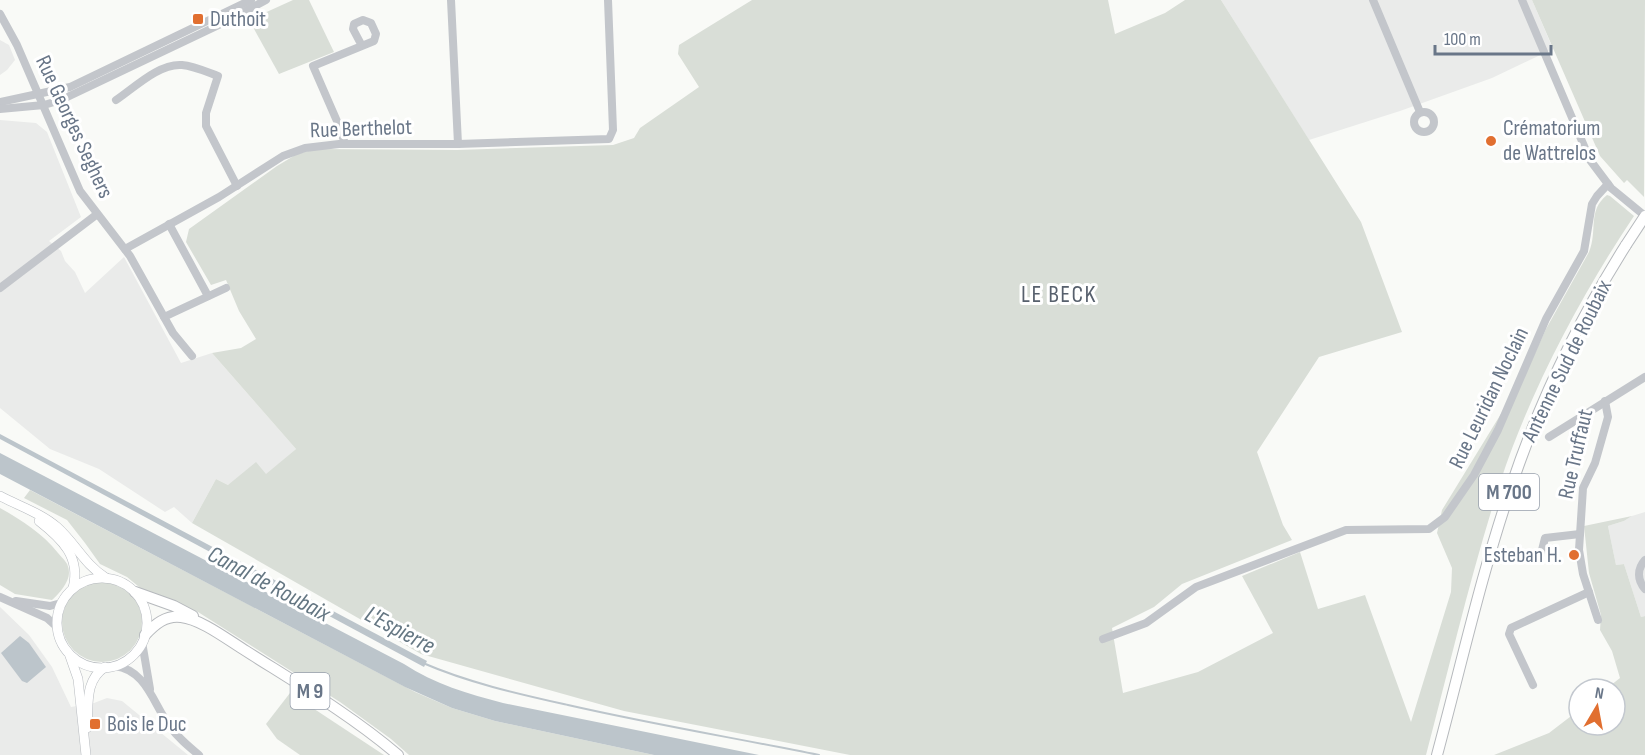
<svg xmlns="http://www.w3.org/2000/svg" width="1645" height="755" viewBox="0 0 1645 755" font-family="'Sofia Sans Condensed',sans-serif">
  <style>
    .built { fill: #eaebea }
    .green { fill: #d9ded7 }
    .water { fill: #bcc5cb }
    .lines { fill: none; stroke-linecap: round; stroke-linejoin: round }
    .stream { stroke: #bcc5cb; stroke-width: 2 }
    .major-casing { stroke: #b6babf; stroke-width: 10 }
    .highway-casing { stroke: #b6b9bd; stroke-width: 12 }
    .minor { stroke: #c3c6cb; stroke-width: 8 }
    .major { stroke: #fff; stroke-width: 9 }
    .highway { stroke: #fff; stroke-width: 10 }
    .highway-bridge-casing { stroke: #b6b9bd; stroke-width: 12; stroke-linecap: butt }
    .highway-bridge { stroke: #fff; stroke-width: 10 }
    .poi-dot { fill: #e16f30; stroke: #fff; stroke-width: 2 }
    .labels { text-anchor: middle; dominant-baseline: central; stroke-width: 6; stroke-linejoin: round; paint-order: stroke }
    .shield { fill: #fff; stroke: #969fac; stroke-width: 1.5 }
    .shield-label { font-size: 21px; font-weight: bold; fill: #697688 }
    .poi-label { font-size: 22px; fill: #697688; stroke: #fff; text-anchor: start }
    .street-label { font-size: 22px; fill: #697688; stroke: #fff }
    .neighbourhood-label { font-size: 24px; letter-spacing: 1.5px; fill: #57606d; stroke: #fff }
    .water-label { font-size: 24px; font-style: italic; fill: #657783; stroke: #fff }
  </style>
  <rect width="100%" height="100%" fill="#f9faf7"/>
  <g class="built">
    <path d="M1221,0h311l21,49 -61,29 -92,33 -91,29z"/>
    <path d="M0,40l9,5 6,15 -8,10 -7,5z"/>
    <path d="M0,120l36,3 11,9 34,85 -32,24 12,10 4,10 10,11 10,21 39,-36 57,106 31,-10 84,96 -30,26 -38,10 -12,-6 -24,44 -18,-16 -9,5 -66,-43 -49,-20 -50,-41z"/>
    <path d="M1645,512v104l-4,1 -17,-53 -8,1 -8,-39 16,-5 8,-5z"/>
    <path d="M0,607l29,28 23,32 19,40 23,-4 13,-5 15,3 66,54h-188z"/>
  </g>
  <g class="green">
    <path d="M293,0h16l25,52 -55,22 -30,-54z"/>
    <path d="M752,0h356l7,34 50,-21 20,-13h36l140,222 41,110 -83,25 -62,95 26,73 9,15 -110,44 -28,23 -42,21 11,65 75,-21 75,-39 -31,-57 58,-24 18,57 47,-14 46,127 40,-130 1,-24 -15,-35 5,-23 84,-137 20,-44 43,-77c9,-22 -2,-41 18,-57l3,1 24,20c-53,79 -105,177 -134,267 -29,90 -50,181 -74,272h-576l-226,-44 -203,-57 -229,-131 24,-44 12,6 28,-23 10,12 30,-25 -84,-96 29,-5 15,-9 -17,-28 -13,-31 -15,5 -25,-43 3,-13 88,-63 20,-12 19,-5 141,1 156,-5 21,-7 6,-10 59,-41 -21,-33 1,-9z"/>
    <path d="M1532,0h113l-1,197 -17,-17 -3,3 -24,-27z"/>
    <path d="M30,490l385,202 37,16 43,13 159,34h-245l-18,-16 -51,-37 -142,-90 -48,-16 -23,-19 -27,-13 -15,-21 -18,-23 -43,-22z"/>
    <path d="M0,508c23,13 42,25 58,45 6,7 11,10 11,20 0,9 -10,21 -17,27l-37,-6 -15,-9z"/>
    <path d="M1632,516l-8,5 -16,5 8,39 8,-1 17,53 4,-1v139h-151l55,-22 30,-23v15h36v-36h-9l14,-11 -8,-27 -12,-21 1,-15 -12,-42 -5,-47z"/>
    <circle cx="102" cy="622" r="40"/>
    <path d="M290,693l94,62h-84l-23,-16 -11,-15z"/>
  </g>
  <g class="water">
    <path d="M0,434l427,227 -3,6 -424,-228z"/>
    <path d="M0,453l404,211c30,20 65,30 99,39l256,52h-105l-159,-34 -43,-13 -47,-21 -405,-213z"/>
    <path d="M20,636l9,7 17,24 -19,16 -5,-2 -21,-28z"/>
  </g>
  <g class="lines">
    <path class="stream" d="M423,663c46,20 96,31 145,42 83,19 167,33 251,50"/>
    <g class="major-casing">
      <g id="major">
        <path d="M0,496c19,10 41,17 57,31 19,17 27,37 49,51"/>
        <path d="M39,521c23,18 42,36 34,67"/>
        <circle cx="102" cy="623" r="45"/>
        <path d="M70,656l8,23 8,76"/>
        <path d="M87,728c2,-23 -3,-47 18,-61"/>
      </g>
    </g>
    <g class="highway-casing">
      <g id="highway">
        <path d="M135,592l39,14 19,10"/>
        <path d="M145,635c10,-11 21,-20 36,-18 20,2 47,23 65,34 52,33 105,64 152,104"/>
        <path d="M1437,755c24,-89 44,-180 74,-268 28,-84 67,-166 115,-242"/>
      </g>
    </g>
    <g class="minor">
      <path d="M451,0l7,144"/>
      <path d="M1373,0l47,112"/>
      <path d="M1522,0l68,160 21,28 34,28"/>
      <path d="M0,14l17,31 63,146 50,65 43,77 19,23"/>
      <path d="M116,100c18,-12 43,-37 66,-35 12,1 25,7 36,11l-12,37v13l31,60"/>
      <path d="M0,102l70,-15 181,-87"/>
      <path d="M0,109l44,-4 17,-5 162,-77 43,-23"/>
      <circle cx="1424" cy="122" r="10"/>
      <path d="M345,144l-5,-16 -27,-62 61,-25 2,-7 -5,-11 -8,-3 -9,4 -1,5 9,17"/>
      <path d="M169,224l39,72"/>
      <path d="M125,249l94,-52 64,-41 22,-8 34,-4h119l151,-5 4,-9 -5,-130"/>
      <path d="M0,288l96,-73"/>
      <path d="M164,317l62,-29"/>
      <path d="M1549,437l96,-60"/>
      <path d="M1541,554l4,-16 35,-4"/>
      <path d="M1645,560c-8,9 -8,20 0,29"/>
      <path d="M0,597l47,21 10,9"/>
      <path d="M16,601l34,5 11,-3"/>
      <path d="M1598,620l-15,-46 -4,-24 4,-62 12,-25 13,-46 -3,-16"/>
      <path d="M1103,639l43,-16 50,-36 150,-57 83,-1 16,-12 29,-42 24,-45 48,-111 38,-68 8,-47 5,-8 11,-12"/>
      <path d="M142,642l8,47"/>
      <path d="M115,666c31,4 38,37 54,59 8,12 19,21 30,30"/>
      <path d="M1533,685l-24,-51 2,-6 78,-36"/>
    </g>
    <use href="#major" class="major"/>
    <use href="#highway" class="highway"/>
    <g class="highway-bridge-casing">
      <path id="highway-bridge" d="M1626,245l19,-29"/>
    </g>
    <use href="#highway-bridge" class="highway-bridge"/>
  </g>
  <g class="poi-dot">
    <rect x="192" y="13" width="12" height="12" rx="3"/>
    <circle cx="1491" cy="141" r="6"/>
    <circle cx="1574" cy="555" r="6"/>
    <rect x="89" y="718" width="12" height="12" rx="3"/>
  </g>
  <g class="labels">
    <g class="shield">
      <rect x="1479" y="474" width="60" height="36" rx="4.5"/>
      <rect x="290.5" y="673" width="39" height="36" rx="4.5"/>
    </g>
    <g class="shield-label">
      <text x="1509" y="492">M 700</text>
      <text x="310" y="691">M 9</text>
    </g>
    <g class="poi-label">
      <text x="210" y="19">Duthoit</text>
      <text x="1503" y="128">Crématorium<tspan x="1503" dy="25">de Wattrelos</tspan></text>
      <text x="1562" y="555" text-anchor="end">Esteban H.</text>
      <text x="107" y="724">Bois le Duc</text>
    </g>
    <g class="street-label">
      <text transform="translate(74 127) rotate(65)">Rue Georges Seghers</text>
      <text transform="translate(361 129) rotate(-2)">Rue Berthelot</text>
      <text transform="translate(1567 361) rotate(-64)">Antenne Sud de Roubaix</text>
      <text transform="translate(1489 398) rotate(-64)">Rue Leuridan Noclain</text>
      <text transform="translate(1576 454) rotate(-77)">Rue Truffaut</text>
    </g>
    <g class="neighbourhood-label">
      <text x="1059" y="294">LE BECK</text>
    </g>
    <g class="water-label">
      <text transform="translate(269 584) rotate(28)">Canal de Roubaix</text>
      <text transform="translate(400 630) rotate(28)">L'Espierre</text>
    </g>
  </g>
  <g transform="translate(1597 707) rotate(10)"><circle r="28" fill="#ffffff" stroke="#c3c8cf" stroke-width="1.5"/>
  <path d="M0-4.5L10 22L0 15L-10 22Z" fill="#e16f30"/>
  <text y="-9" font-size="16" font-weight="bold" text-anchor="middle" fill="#697688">N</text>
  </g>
  <path d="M1435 45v9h116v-9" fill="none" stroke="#697688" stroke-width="3"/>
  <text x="1444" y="45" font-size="18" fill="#697688" stroke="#ffffff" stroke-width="4.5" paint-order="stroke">100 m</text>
</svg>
